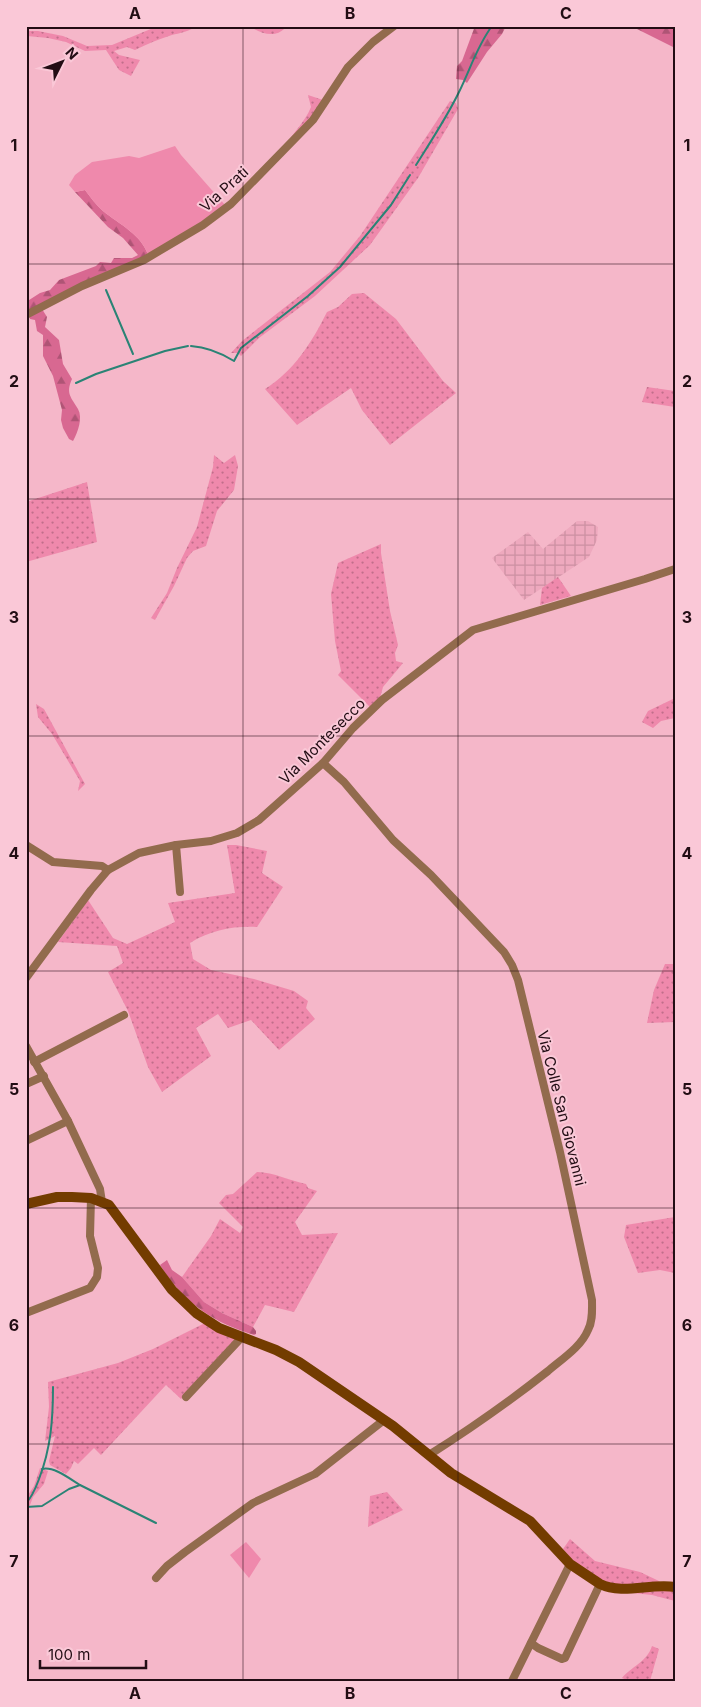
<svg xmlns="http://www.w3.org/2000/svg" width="701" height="1707" viewBox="0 0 701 1707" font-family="Inter,sans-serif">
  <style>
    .industrial { fill: url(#industrial-grid) }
    .grass { fill: url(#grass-dots) }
    .forest { fill: url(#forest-firs) }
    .garden { fill: #ef89ac }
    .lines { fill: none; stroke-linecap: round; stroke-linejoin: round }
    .stream { stroke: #2a8375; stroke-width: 2 }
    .street { stroke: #926b4d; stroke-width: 8 }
    .secondary { stroke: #733c00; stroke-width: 10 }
    .grid { fill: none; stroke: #220d14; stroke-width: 1; stroke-opacity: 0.55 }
    .labels { text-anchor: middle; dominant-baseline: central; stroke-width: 4; stroke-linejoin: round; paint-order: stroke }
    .street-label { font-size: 15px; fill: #220d14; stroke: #fac8d7 }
    .neatline { fill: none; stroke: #220d14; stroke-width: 2 }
    .grid-label { font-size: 16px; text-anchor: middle; font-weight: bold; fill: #220d14 }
  </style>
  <defs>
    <pattern id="industrial-grid" width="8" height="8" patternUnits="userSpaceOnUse" patternTransform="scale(1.25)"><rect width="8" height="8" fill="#eea9be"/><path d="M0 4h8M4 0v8" fill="none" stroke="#cc90a2"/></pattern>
    <pattern id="grass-dots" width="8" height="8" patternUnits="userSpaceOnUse" patternTransform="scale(1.25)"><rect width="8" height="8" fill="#ef89ac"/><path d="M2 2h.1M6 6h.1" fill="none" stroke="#c16e8b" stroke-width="1.8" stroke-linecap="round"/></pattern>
    <pattern id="forest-firs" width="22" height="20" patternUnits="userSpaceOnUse" patternTransform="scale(1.25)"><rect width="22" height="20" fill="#d86891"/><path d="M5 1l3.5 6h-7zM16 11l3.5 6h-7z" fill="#af5475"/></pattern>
  </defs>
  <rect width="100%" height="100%" fill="#f5b7c9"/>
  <path class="industrial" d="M577,521h11l10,6 -1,13 -8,17 -65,43 -32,-42 36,-26 15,17z"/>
  <g class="grass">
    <path d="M158,26h34l2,2c-8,4 -14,5 -22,7 -13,4 -25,9 -37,15l-8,-3 -13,4 5,4 21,5 -9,16 -12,-6 -13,-20 -21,1 -19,-9 -18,-4 -21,-2 -1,-5h12l25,5 24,10 25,-1z"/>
    <path d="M249,26h36v2c-10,11 -25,5 -36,-2z"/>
    <path d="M308,95l15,5 -12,18 -25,28c7,-14 19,-24 25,-39z"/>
    <path d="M450,101l6,2 2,6 -40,69 -48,67 -55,51 -56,42 -18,18 -3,-3h-7l11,-12 88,-69 30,-36z"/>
    <path d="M364,293l32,26 47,62 13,12 -66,52 -28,-35 -11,-22 -54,37 -32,-36c29,-18 47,-47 62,-77l11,-5 14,-13z"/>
    <path d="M647,387l28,4v16l-33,-5z"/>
    <path d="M214,455l10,8 11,-8 3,11 -4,24 -17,21 -11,35 -13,5 -6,7 -13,28 -19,34 -4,-2 16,-25 10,-25 20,-41 16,-60z"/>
    <path d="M87,482l10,60 -71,20v-60z"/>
    <path d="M381,544v9l9,58 8,34 -3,8 1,8 7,2 -20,24 -3,11 -10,9 -32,-32 3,-4 -6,-30 -4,-47 7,-31z"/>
    <path d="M558,577l13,19 -31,9 2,-17z"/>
    <path d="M675,698v20l-14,3 -8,7 -11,-6 6,-11z"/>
    <path d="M36,704l8,5 41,75 -7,7 2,-10 -28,-47 -14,-17z"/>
    <path d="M227,845h9l31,6 -5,22 21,14 -26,40c-24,-1 -46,3 -67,16l3,16 18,11 43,9 40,12 14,10 -2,7 9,11 -36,31 -28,-30 -23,8 -10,-14 -22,14 15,28 -49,36 -14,-25 -20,-56 -20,-39 15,-9 -6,-17 -59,-4 30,-42 25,38 14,6 48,-22 -7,-19 67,-10z"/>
    <path d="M665,964h10v58l-28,1 7,-33z"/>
    <path d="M257,1172c17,0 33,9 49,12l2,4 9,3 -22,31 7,13 36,-2 -44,79 -29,-7 -12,22 -31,-14 -18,-11 -22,-25 29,-41 9,-17 20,14 3,-6 -24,-24 7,-8 7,-1z"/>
    <path d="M675,1217v56l-15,-3 -22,3 -14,-36 2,-12z"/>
    <path d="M205,1323l34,15 -58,61 -15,-14 -65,70 -7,-7 -16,16 -4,-3 -3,7 -5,6 -16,-9 -1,-4 6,-25 -10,5 4,-34 -1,-25 70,-19 35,-14z"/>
    <path d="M40,1468l8,3 -4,13 -11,13 -3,8 -4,4v-11l8,-12z"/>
    <path d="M387,1492l16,18 -35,17 2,-31z"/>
    <path d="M570,1539l25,22 45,11 19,9 7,8 9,2v10l-23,-6 -29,-3 -27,-6 -33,-37z"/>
    <path d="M652,1646l7,3 -9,32h-20l-8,-3c10,-12 25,-16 30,-32z"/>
  </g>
  <g class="forest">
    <path d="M475,26h31l-4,8 -15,18 -20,31 -4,-3 -7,-1 1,-13 5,-5z"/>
    <path d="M631,26h44v22z"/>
    <path d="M85,190c6,8 11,15 18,21 16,13 39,24 45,44l-122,57v-10l14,-9 10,-3 9,-10 37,-14 4,-4 11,1 3,-5h18l6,-3 -15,-17 -15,-11 -33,-35z"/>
    <path d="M42,309l5,8 -2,10 14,13 4,24 9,15c-7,15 0,19 6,30 5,9 0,23 -5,32l-4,-2 -6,-11 -2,-8 1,-10 -9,-34 -10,-20v-21l-6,-4 -2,-11 -5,-1 -1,-3z"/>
    <path d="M167,1260l5,10 10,7 22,25 18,11 31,14 3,4v3l-2,1c-42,-13 -70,-32 -94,-70z"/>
  </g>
  <g class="garden">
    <path d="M175,146l6,9 44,50 -37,26 -40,24c-6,-20 -29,-31 -45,-44 -7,-6 -12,-13 -18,-21l-10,2 -6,-7 6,-10 17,-13 37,-6 10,2z"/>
    <path d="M246,1542l15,17 -12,19 -19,-23z"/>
  </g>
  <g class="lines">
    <g class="stream">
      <path d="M416,165c15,-24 31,-48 43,-73 11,-22 18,-46 33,-66"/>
      <path d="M106,290l27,64"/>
      <path d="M191,346c16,1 30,7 43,15l7,-13 67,-52 32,-29 51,-62 19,-30"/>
      <path d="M76,383l20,-9 69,-23 23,-5"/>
      <path d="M42,1469c12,-3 28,10 38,16"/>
      <path d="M26,1503c7,-7 10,-16 13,-24 12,-31 14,-60 14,-92"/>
      <path d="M26,1507l16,-1 27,-17 11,-4 76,38"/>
    </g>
    <g class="street">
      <path d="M26,315l56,-29 62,-26 59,-35 28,-21 82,-84 35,-53 25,-25 21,-16"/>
      <path d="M323,763l21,19 49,58 38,35 73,77 8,13 6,15 42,172 32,148c0,10 1,21 -4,30 -7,17 -26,29 -40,41 -38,30 -78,58 -119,84"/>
      <path d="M26,845l27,17 49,4 6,4"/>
      <path d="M176,845l4,47"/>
      <path d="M26,978l65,-88 17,-20 31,-17 37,-8 35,-4 26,-8 22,-13 64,-57 30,-35 29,-28 91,-70 172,-51 30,-10"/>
      <path d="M26,1046l42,75 32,68 2,13"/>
      <path d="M34,1062l90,-47"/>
      <path d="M26,1084l18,-8"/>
      <path d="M26,1141l42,-20"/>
      <path d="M26,1313l64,-25 7,-11 1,-9 -8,-32 1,-38"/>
      <path d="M186,1397l56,-60"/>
      <path d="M156,1578l11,-12 18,-14 68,-49 62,-29 69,-54"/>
      <path d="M531,1643l7,5 24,11 3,-1 35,-74"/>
      <path d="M512,1681l58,-117"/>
    </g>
    <path class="secondary" d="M26,1204l31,-7h15l19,1 18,7 63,85 24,23 23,15 57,22 23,12 94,64 58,47 79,48 40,43 30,20c23,11 50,-1 75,3"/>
  </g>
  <path class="grid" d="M243,26v1655M458,26v1655M26,264h649M26,499h649M26,736h649M26,971h649M26,1208h649M26,1444h649"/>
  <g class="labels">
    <g class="street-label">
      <text transform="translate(224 189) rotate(-42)">Via Prati</text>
      <text transform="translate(322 741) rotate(-45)">Via Montesecco</text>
      <text transform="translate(562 1108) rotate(76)">Via Colle San Giovanni</text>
    </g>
  </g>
  <rect width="701" height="1707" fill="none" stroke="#fac8d7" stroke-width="55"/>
  <g transform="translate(62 62) rotate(48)" stroke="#fac8d7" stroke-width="4" paint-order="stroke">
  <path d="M0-4L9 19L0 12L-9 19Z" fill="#220d14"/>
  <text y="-8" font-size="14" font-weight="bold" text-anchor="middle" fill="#220d14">N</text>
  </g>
  <path d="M40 1660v8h106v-8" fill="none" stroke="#220d14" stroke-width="2.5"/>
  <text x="48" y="1660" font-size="15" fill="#220d14" stroke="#fac8d7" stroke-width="4" paint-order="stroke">100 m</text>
  <rect x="28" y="28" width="646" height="1652" class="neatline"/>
  <g class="grid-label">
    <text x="135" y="19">A</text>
    <text x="350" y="19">B</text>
    <text x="566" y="19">C</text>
    <text x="14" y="151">1</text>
    <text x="687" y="151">1</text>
    <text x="14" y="387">2</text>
    <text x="687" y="387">2</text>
    <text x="14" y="623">3</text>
    <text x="687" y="623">3</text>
    <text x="14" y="859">4</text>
    <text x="687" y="859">4</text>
    <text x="14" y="1095">5</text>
    <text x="687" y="1095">5</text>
    <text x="14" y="1331">6</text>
    <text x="687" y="1331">6</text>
    <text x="14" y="1567">7</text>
    <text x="687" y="1567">7</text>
    <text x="135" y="1699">A</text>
    <text x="350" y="1699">B</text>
    <text x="566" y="1699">C</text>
  </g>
</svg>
